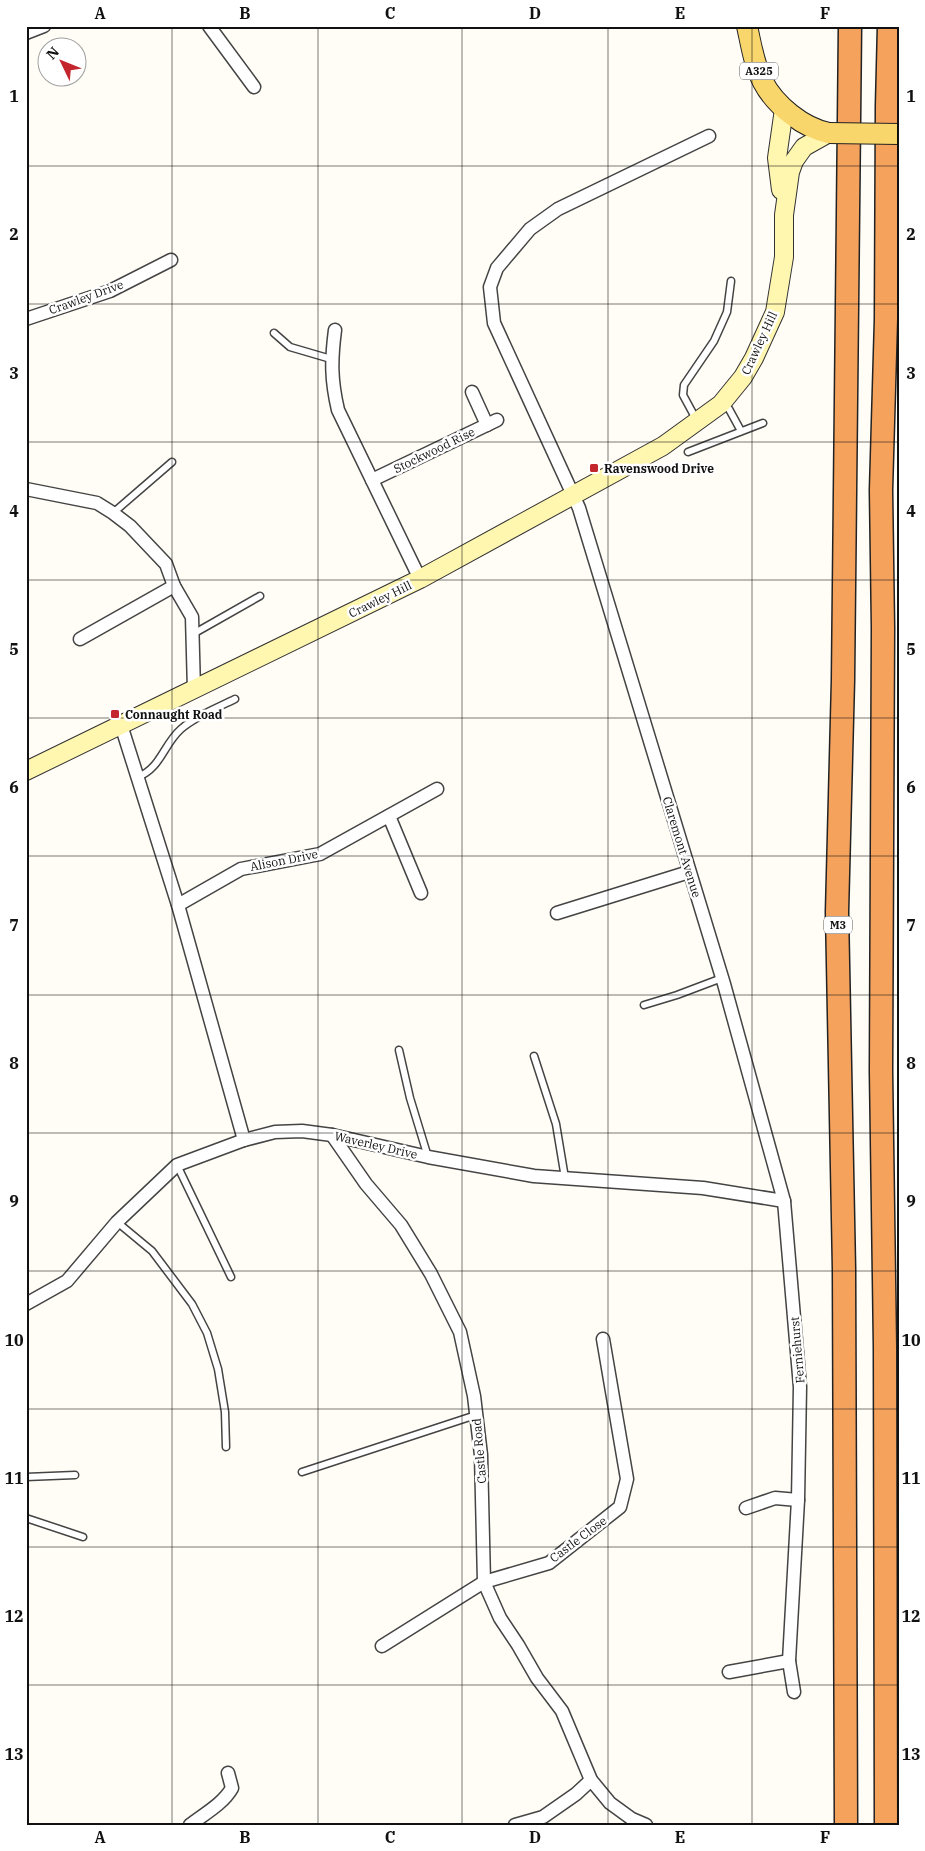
<svg xmlns="http://www.w3.org/2000/svg" width="925" height="1851" viewBox="0 0 925 1851" font-family="'IBM Plex Serif',serif">
  <style>
    .lines { fill: none; stroke-linecap: round; stroke-linejoin: round }
    .lane-casing { stroke: #444; stroke-width: 9 }
    .street-casing { stroke: #444; stroke-width: 15 }
    .secondary-casing { stroke: #333; stroke-width: 20 }
    .primary-casing { stroke: #222; stroke-width: 22 }
    .highway-casing { stroke: #222; stroke-width: 25 }
    .lane { stroke: #fff; stroke-width: 6 }
    .street { stroke: #fff; stroke-width: 12 }
    .secondary { stroke: #fff6b0; stroke-width: 18 }
    .primary { stroke: #f9d66b; stroke-width: 20 }
    .highway { stroke: #f5a25d; stroke-width: 22 }
    .primary-bridge-casing { stroke: #222; stroke-width: 22; stroke-linecap: butt }
    .primary-bridge { stroke: #f9d66b; stroke-width: 20 }
    .grid { fill: none; stroke: #111; stroke-width: 1; stroke-opacity: 0.55 }
    .poi-dot { fill: #c4262e; stroke: #fff; stroke-width: 2 }
    .labels { text-anchor: middle; dominant-baseline: central; stroke-width: 5; stroke-linejoin: round; paint-order: stroke }
    .shield { fill: #fff; stroke: #585858; stroke-width: 1 }
    .shield-label { font-size: 11px; font-weight: bold; fill: #111 }
    .street-label { font-size: 12px; fill: #111; stroke: #fff }
    .poi-label { font-size: 12px; font-weight: bold; fill: #111; stroke: #fff; text-anchor: start }
    .neatline { fill: none; stroke: #111; stroke-width: 2 }
    .grid-label { font-size: 16px; text-anchor: middle; font-weight: bold; fill: #111 }
  </style>
  <rect width="100%" height="100%" fill="#fffdf5"/>
  <g class="lines">
    <g class="lane-casing">
      <g id="lane">
        <path d="M274,333l16,14 41,12"/>
        <path d="M722,404l7,5 12,22"/>
        <path d="M696,419l-13,-24 1,-10 30,-44 13,-29 4,-31"/>
        <path d="M688,452l75,-29"/>
        <path d="M113,513l59,-51"/>
        <path d="M193,634l67,-38"/>
        <path d="M138,777c23,-9 25,-32 43,-48 15,-13 36,-21 54,-30"/>
        <path d="M644,1005l33,-10 45,-17"/>
        <path d="M399,1050l11,48 18,59"/>
        <path d="M534,1056l22,68 9,54"/>
        <path d="M177,1165l54,112"/>
        <path d="M117,1222l35,29 40,53 15,29 11,36 7,43 1,35"/>
        <path d="M302,1472l174,-57"/>
        <path d="M26,1477l49,-2"/>
        <path d="M26,1518l57,19"/>
      </g>
    </g>
    <g class="street-casing">
      <g id="street">
        <path d="M209,26l45,61"/>
        <path d="M26,33l18,-7"/>
        <path d="M709,136l-151,73 -28,20 -33,39 -7,19 4,36 85,185 145,476 60,217 16,186 -2,113 -9,161 5,31"/>
        <path d="M26,319l84,-28 61,-31"/>
        <path d="M335,330c-4,31 -4,50 3,80l82,169"/>
        <path d="M472,392l15,33"/>
        <path d="M372,480l125,-60"/>
        <path d="M26,489l71,14 16,10 17,13 36,38 8,22 18,31 2,73"/>
        <path d="M80,639l94,-53"/>
        <path d="M121,725l57,180 66,235"/>
        <path d="M389,816l32,77"/>
        <path d="M178,905l63,-36 79,-15 117,-65"/>
        <path d="M557,913l132,-41"/>
        <path d="M332,1135l34,49 35,41 30,49 29,58 14,64 7,59 3,127 16,36 18,27 19,33 25,33 29,69 19,23 22,16 14,6"/>
        <path d="M26,1304l41,-23 50,-59 60,-57 67,-25 31,-8 27,-1 30,4 96,22 106,19 169,12 81,13"/>
        <path d="M746,1508l29,-10 23,2"/>
        <path d="M382,1646l102,-64 65,-19 71,-56 7,-28 -24,-140"/>
        <path d="M729,1672l60,-11"/>
        <path d="M190,1825c14,-11 33,-21 42,-37l-4,-15"/>
        <path d="M515,1825l28,-8 33,-23 15,-14"/>
      </g>
    </g>
    <g class="secondary-casing">
      <g id="secondary">
        <path d="M781,190l-4,-32 7,-49"/>
        <path d="M26,771l394,-192 243,-133 58,-42 22,-27 11,-19 21,-46 9,-55v-42l6,-43 4,-11 10,-14 25,-14"/>
      </g>
    </g>
    <g class="primary-casing">
      <path id="primary" d="M747,26c4,18 7,39 16,56 12,23 40,46 66,51"/>
    </g>
    <g class="highway-casing">
      <g id="highway">
        <path d="M846,1825l-2,-556 -7,-357 6,-232 7,-654"/>
        <path d="M886,1825l-1,-478 -4,-276 2,-443 -2,-138 5,-171 1,-213 2,-80"/>
      </g>
    </g>
    <use href="#lane" class="lane"/>
    <use href="#street" class="street"/>
    <use href="#secondary" class="secondary"/>
    <use href="#primary" class="primary"/>
    <use href="#highway" class="highway"/>
    <g class="primary-bridge-casing">
      <path id="primary-bridge" d="M829,133l70,1"/>
    </g>
    <use href="#primary-bridge" class="primary-bridge"/>
  </g>
  <path class="grid" d="M172,26v1799M318,26v1799M462,26v1799M608,26v1799M752,26v1799M26,166h873M26,304h873M26,442h873M26,580h873M26,718h873M26,856h873M26,995h873M26,1133h873M26,1271h873M26,1409h873M26,1547h873M26,1685h873"/>
  <g class="poi-dot">
    <rect x="589" y="463" width="10" height="10" rx="2.5"/>
    <rect x="110" y="709" width="10" height="10" rx="2.5"/>
  </g>
  <g class="labels">
    <g class="shield">
      <rect x="740" y="62.5" width="38" height="17" rx="4"/>
      <rect x="824" y="916.5" width="28" height="17" rx="4"/>
    </g>
    <g class="shield-label">
      <text x="759" y="71">A325</text>
      <text x="838" y="925">M3</text>
    </g>
    <g class="street-label">
      <text transform="translate(86 297) rotate(-20)">Crawley Drive</text>
      <text transform="translate(759 343) rotate(-65)">Crawley Hill</text>
      <text transform="translate(434 450) rotate(-26)">Stockwood Rise</text>
      <text transform="translate(380 599) rotate(-26)">Crawley Hill</text>
      <text transform="translate(682 847) rotate(73)">Claremont Avenue</text>
      <text transform="translate(284 860) rotate(-11)">Alison Drive</text>
      <text transform="translate(376 1145) rotate(13)">Waverley Drive</text>
      <text transform="translate(797 1350) rotate(-95)">Ferniehurst</text>
      <text transform="translate(479 1451) rotate(-95)">Castle Road</text>
      <text transform="translate(578 1539) rotate(-37)">Castle Close</text>
    </g>
    <g class="poi-label">
      <text x="604" y="468">Ravenswood Drive</text>
      <text x="125" y="714">Connaught Road</text>
    </g>
  </g>
  <rect width="925" height="1851" fill="none" stroke="#ffffff" stroke-width="55"/>
  <g transform="translate(62 62) rotate(313)"><circle r="24" fill="#ffffff" stroke="#a0a0a0"/>
  <path d="M0-4L9 19L0 12L-9 19Z" fill="#c4262e"/>
  <text y="-8" font-size="14" font-weight="bold" text-anchor="middle" fill="#111111">N</text>
  </g>
  <rect x="28" y="28" width="870" height="1796" class="neatline"/>
  <g class="grid-label">
    <text x="100" y="19">A</text>
    <text x="245" y="19">B</text>
    <text x="390" y="19">C</text>
    <text x="535" y="19">D</text>
    <text x="680" y="19">E</text>
    <text x="825" y="19">F</text>
    <text x="14" y="102">1</text>
    <text x="911" y="102">1</text>
    <text x="14" y="240">2</text>
    <text x="911" y="240">2</text>
    <text x="14" y="379">3</text>
    <text x="911" y="379">3</text>
    <text x="14" y="517">4</text>
    <text x="911" y="517">4</text>
    <text x="14" y="655">5</text>
    <text x="911" y="655">5</text>
    <text x="14" y="793">6</text>
    <text x="911" y="793">6</text>
    <text x="14" y="931">7</text>
    <text x="911" y="931">7</text>
    <text x="14" y="1069">8</text>
    <text x="911" y="1069">8</text>
    <text x="14" y="1207">9</text>
    <text x="911" y="1207">9</text>
    <text x="14" y="1346">10</text>
    <text x="911" y="1346">10</text>
    <text x="14" y="1484">11</text>
    <text x="911" y="1484">11</text>
    <text x="14" y="1622">12</text>
    <text x="911" y="1622">12</text>
    <text x="14" y="1760">13</text>
    <text x="911" y="1760">13</text>
    <text x="100" y="1843">A</text>
    <text x="245" y="1843">B</text>
    <text x="390" y="1843">C</text>
    <text x="535" y="1843">D</text>
    <text x="680" y="1843">E</text>
    <text x="825" y="1843">F</text>
  </g>
</svg>
